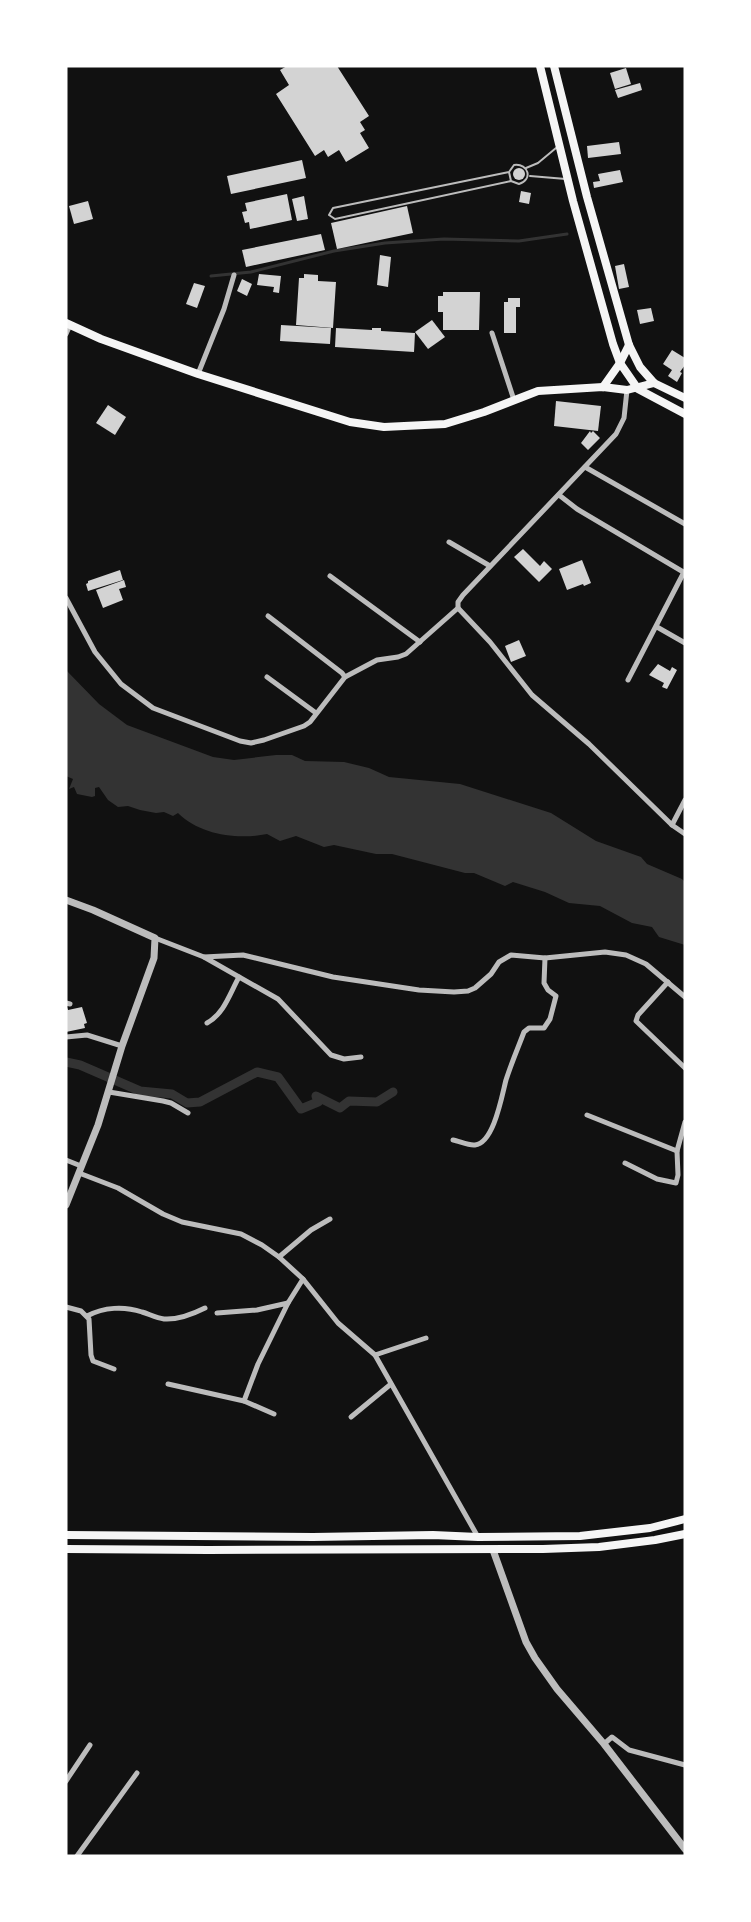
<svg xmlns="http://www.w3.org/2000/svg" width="751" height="1922" viewBox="0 0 751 1922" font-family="Poppins,sans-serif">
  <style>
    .water { fill: #333 }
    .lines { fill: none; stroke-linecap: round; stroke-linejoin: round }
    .stream { stroke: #333; stroke-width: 3 }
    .canal { stroke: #333; stroke-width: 9 }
    .building { fill: #d3d3d3 }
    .service { stroke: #bcbcbc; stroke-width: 2 }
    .minor { stroke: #bcbcbc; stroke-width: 5 }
    .tertiary { stroke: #bcbcbc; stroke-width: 7 }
    .secondary { stroke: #f5f5f5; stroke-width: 8 }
    .primary { stroke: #f5f5f5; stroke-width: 8 }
    .trunk { stroke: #f5f5f5; stroke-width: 8 }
  </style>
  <rect width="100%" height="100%" fill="#111"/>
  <path class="water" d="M66,670l33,34 28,21 86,32 21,3 42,-5h16l13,6 39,1 25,6 20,9 71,7 91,29 45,28 45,16 6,7 35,15 3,3v63l-26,-8 -7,-10 -20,-4 -32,-17 -31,-3 -24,-11 -32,-10 -8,4 -31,-13h-9l-73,-19h-16l-42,-9 -10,2 -28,-11 -16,5 -13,-7c-29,6 -67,1 -89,-21l-5,3 -9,-4 -8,1 -16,-3 -12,-4 -10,1 -10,-7 -9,-13 -4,1v8l-3,1 -15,-3 -3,-7 -5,2 4,-10 -7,-3z"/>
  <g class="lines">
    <path class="stream" d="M211,276l40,-4 83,-21 51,-8 59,-4 75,2 48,-7"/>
    <path class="canal" d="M66,1062l14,3 60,26 32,3 15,9 13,-1 57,-30 21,5 23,32 17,-7 -2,-6 24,12 9,-7 28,1 16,-10"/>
  </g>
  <g class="building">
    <path d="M287,66h50l32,50 -9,6 5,8 -5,3 9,15 -23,14 -7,-12 -11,7 -4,-7 -9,6 -39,-62 13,-9 -9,-15z"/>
    <path d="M626,68l5,16 -16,5 -5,-16z"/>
    <path d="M640,83l2,7 -24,8 -3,-8z"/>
    <path d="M619,142l2,12 -33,4 -1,-12z"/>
    <path d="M302,160l4,18 -75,16 -4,-18z"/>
    <circle cx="519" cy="174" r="6"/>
    <path d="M620,170l3,12 -29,6 -1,-6 7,-1 -2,-7z"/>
    <path d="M521,191l10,2 -2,11 -10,-2z"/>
    <path d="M287,194l5,26 -42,9 -1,-7 -4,1 -3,-11 5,-1 -2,-8z"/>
    <path d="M304,196l4,23 -11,2 -5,-22z"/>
    <path d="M88,201l5,18 -19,5 -5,-18z"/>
    <path d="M407,206l6,27 -76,16 -6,-26z"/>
    <path d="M321,234l4,16 -79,17 -4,-17z"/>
    <path d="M380,255l11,2 -3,30 -11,-2z"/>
    <path d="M624,264l5,23 -10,2 -4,-23z"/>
    <path d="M259,274l22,2 -2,17 -6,-1 1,-5 -17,-2z"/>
    <path d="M304,274l14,1v6l18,1 -3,46 -37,-3 3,-47h5z"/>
    <path d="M242,279l10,5 -5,12 -10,-5z"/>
    <path d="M194,283l11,3 -8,22 -11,-4z"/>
    <path d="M443,292h37l-1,38h-36v-18h-5v-16h5z"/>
    <path d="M508,298h12v9h-4v26h-12v-31h4z"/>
    <path d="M651,308l3,13 -14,3 -3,-14z"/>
    <path d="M432,320l13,17 -17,12 -13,-17z"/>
    <path d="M281,325l50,3 -1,16 -50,-3z"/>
    <path d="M336,328l36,2v-2h9v3l34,2 -1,19 -79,-5z"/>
    <path d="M672,350l13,8v7l-5,7 2,1 -5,9 -9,-6 4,-6 -9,-6z"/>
    <path d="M556,401l45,5 -3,25 -44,-5z"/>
    <path d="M108,405l18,12 -11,18 -19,-12z"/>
    <path d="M590,431l1,2 2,-2 7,7 -12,12 -7,-7z"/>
    <path d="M523,549l17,17 4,-5 8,8 -13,13 -25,-25z"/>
    <path d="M582,560l9,23 -7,3 -1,-2 -16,6 -8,-21z"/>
    <path d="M120,570l3,10 -35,11 -2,-7 2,-1v-2z"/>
    <path d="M124,580l2,7 -7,2 4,11 -20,8 -7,-18z"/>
    <path d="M519,640l7,16 -15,6 -6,-16z"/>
    <path d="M658,664l12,7 2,-4 5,3 -10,19 -5,-2 2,-4 -15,-8z"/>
    <path d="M66,1005l2,5 14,-3 5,16 -3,1 1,4 -19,4z"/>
  </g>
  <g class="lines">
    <g class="service">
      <path d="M526,168l12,-5 18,-15"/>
      <path d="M509,172l-176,36 -4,7 6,4 176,-38 8,3c14,-4 10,-21 -5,-19l-5,7 2,9"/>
      <path d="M530,176l36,3"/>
    </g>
    <g class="minor">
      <path d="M492,333l22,67"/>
      <path d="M66,334l4,-9"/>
      <path d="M198,374l26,-65 10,-34"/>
      <path d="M585,467l100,57"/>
      <path d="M559,495l18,14 108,64"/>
      <path d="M449,542l41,24"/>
      <path d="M330,576l90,66"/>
      <path d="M66,598l29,54 26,32 32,24 87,33 11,2 13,-3 40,-14 6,-4 35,-45 32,-17 21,-3 8,-3 52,-46v-6l5,-7 153,-161 8,-16 3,-28"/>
      <path d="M458,608l32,34 42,53 57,49 83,81 13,9"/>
      <path d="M268,616l74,57 3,4"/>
      <path d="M657,627l28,16"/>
      <path d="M267,677l49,36"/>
      <path d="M628,680l56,-108"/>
      <path d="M672,825l13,-25"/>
      <path d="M155,938l49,19 74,42 53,56 13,4 17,-2"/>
      <path d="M204,957l39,-2 90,22 86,13 35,2 14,-1 7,-3 16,-14 8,-12 12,-7 34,3 60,-6 21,3 20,9 39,33"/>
      <path d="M668,982l-30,33 -2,6 49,47"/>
      <path d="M66,1003l4,1"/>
      <path d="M207,1023c17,-9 23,-30 32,-46"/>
      <path d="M66,1037l21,-2 35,11"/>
      <path d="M109,1092l54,9 8,2 17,10"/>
      <path d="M587,1115l90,36 8,-29"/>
      <path d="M453,1140c6,1 16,6 22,5 19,-2 27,-50 31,-65 5,-16 12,-32 18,-48l5,-4h15l6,-9 6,-23 -8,-6 -4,-7 1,-25"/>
      <path d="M66,1160l15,6"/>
      <path d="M625,1163l32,16 19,4 2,-8 -1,-24"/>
      <path d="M79,1173l39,15 45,26 19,8 59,12 21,11 17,12 24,22 35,44 37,32 103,182"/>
      <path d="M279,1257l32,-27 19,-11"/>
      <path d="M288,1303l15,-24"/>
      <path d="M66,1307l15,4 8,8 2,36 2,6 21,8"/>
      <path d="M217,1313l40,-3 31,-7 -30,61 -14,37"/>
      <path d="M87,1316c17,-9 37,-10 55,-4 7,2 14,6 22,7 14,1 29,-5 41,-11"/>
      <path d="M375,1355l51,-17"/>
      <path d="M168,1384l76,17 30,13"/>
      <path d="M351,1417l40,-33"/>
      <path d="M604,1744l8,-7 17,13 56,15"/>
      <path d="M66,1781l24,-36"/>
      <path d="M77,1856l60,-83"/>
    </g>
    <g class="tertiary">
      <path d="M66,900l27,10 62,28 -1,20 -32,88 -24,79 -32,80"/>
      <path d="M493,1550l33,92 9,16 22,31 47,55 81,105"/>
    </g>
    <g class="secondary">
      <path d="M66,323l35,16 97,35 152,48 34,5 61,-3 39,-12 54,-21 65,-4 24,3 27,-7"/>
      <path d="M603,387l17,-24 9,-18"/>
    </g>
    <g class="primary">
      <path d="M540,66l33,135 40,143 7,19 18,26 47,25"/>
      <path d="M554,66l33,131 42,148 11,22 14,16 31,15"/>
    </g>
    <g class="trunk">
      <path d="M66,1535l247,2 120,-2 45,2 102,-1 70,-8 35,-9"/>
      <path d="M66,1549l142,1 335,-1 56,-2 56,-7 30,-6"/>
    </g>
  </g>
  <rect width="751" height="1922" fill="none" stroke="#ffffff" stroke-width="135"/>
</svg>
